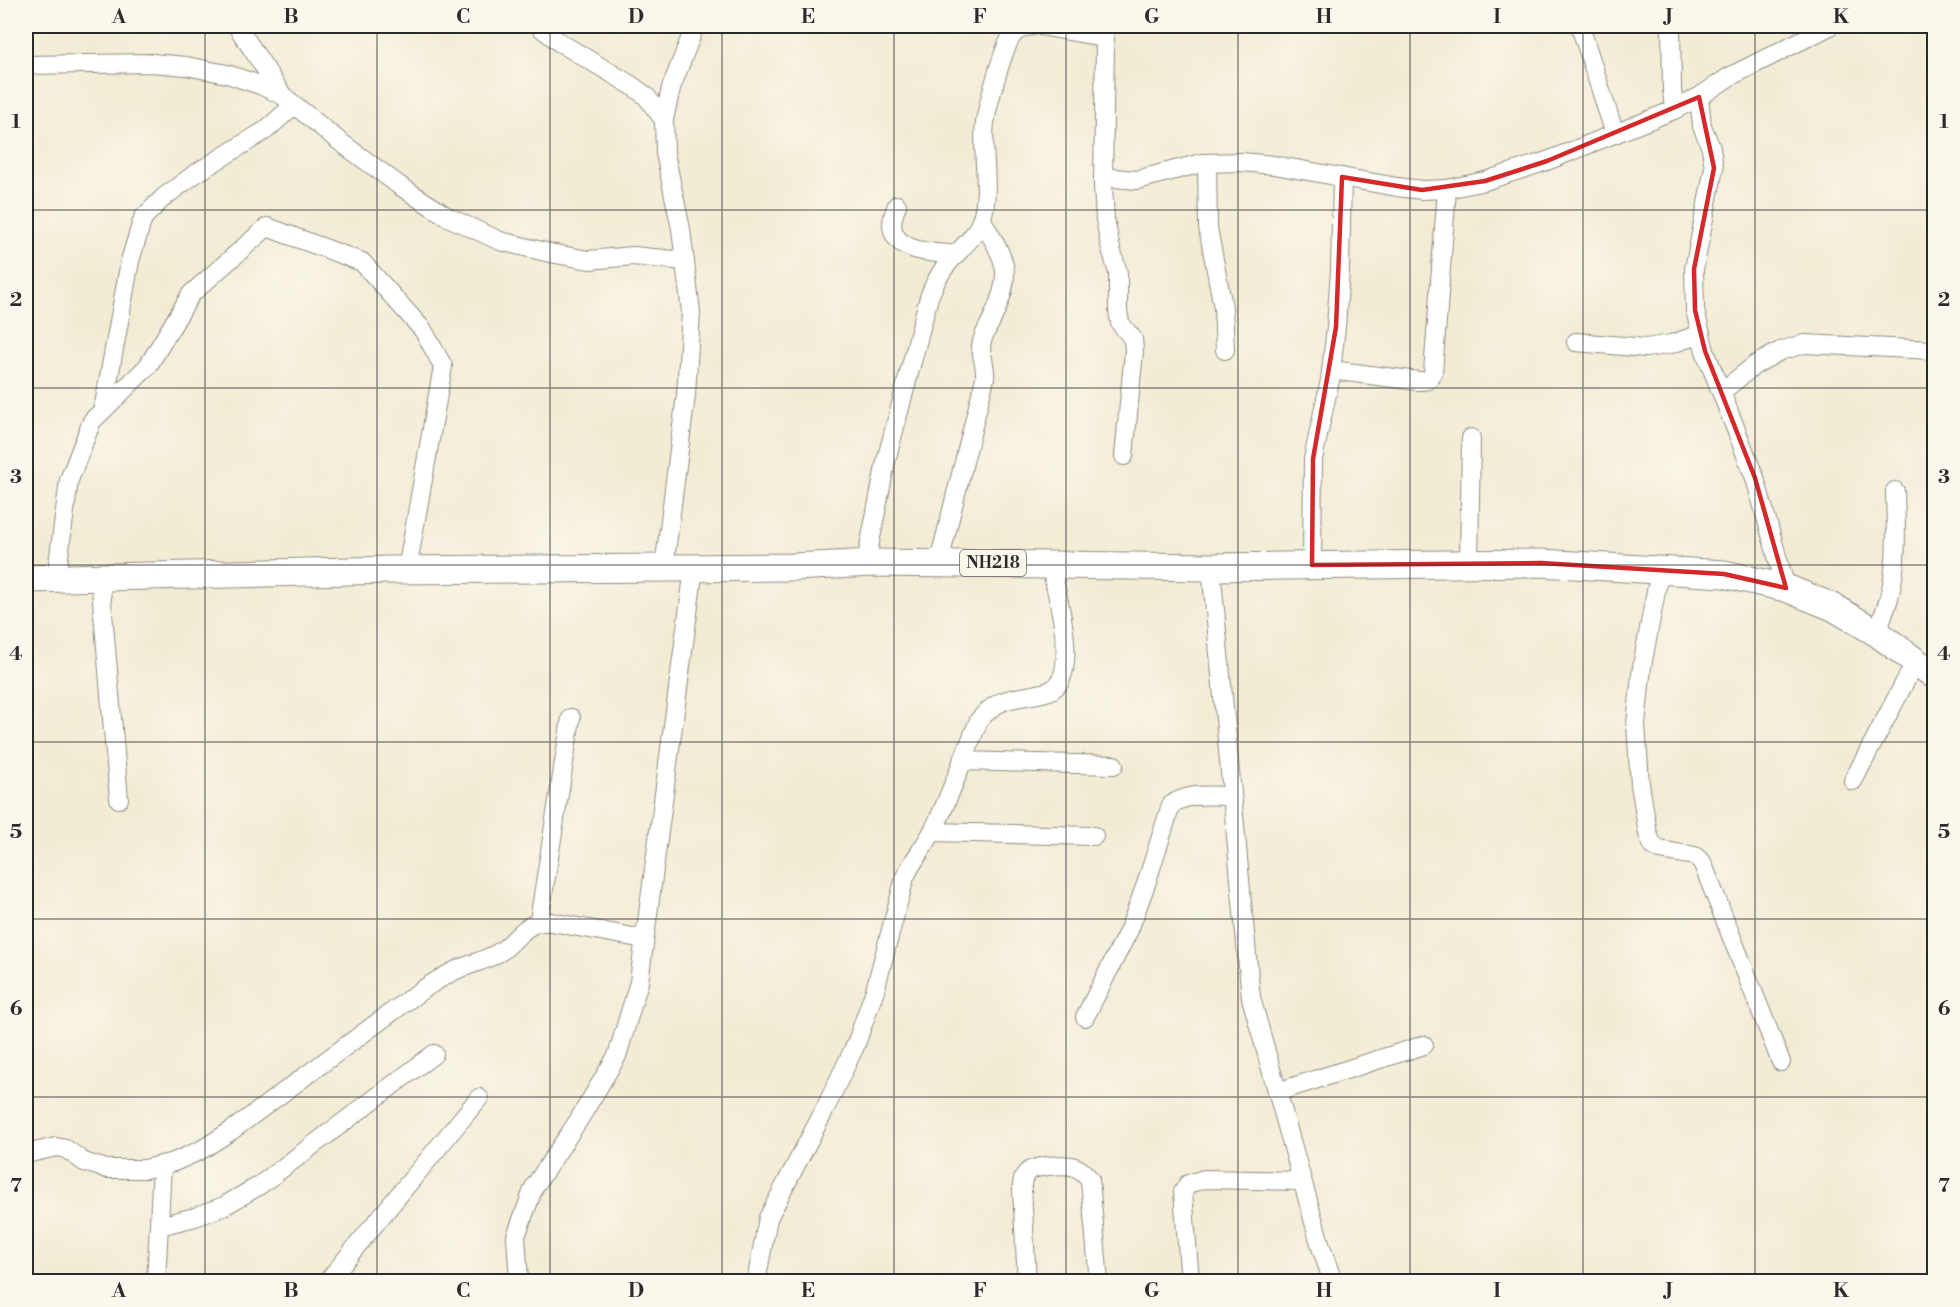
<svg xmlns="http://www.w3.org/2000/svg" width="1960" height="1307" viewBox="0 0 1960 1307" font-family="'Libre Bodoni',serif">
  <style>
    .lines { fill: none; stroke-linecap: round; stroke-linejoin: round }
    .minor-casing { stroke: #8e8c80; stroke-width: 20 }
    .highway-casing { stroke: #8e8c80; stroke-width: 29 }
    .minor { stroke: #fff; stroke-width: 18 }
    .highway { stroke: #fff; stroke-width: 27 }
    .rail { stroke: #2b2b2b; stroke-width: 4.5 }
    .marked { fill: none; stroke: #d62828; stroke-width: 4.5; stroke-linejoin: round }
    .grid { fill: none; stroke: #2b2b2b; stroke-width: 1.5; stroke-opacity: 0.55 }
    .labels { text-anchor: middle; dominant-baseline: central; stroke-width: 5; stroke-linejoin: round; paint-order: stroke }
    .shield { fill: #fbf7ec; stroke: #696865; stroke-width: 1.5 }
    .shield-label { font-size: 16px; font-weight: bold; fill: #2b2b2b }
    .neatline { fill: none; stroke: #2b2b2b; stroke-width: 2 }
    .grid-label { font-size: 20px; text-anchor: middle; font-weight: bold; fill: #2b2b2b }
  </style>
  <rect width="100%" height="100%" fill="#fbf7ec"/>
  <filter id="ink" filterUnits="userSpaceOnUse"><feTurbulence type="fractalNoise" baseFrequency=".0167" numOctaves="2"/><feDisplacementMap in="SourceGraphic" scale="12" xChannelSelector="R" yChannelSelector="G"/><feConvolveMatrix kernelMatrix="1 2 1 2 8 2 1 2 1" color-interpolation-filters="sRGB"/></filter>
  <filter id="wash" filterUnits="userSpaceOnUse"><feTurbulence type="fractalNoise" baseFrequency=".008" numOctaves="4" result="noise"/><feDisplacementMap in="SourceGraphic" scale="24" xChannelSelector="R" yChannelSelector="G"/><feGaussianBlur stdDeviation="1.35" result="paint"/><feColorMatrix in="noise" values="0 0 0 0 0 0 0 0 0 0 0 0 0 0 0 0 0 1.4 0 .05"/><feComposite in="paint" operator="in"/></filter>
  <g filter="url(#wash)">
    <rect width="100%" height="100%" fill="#f2ecd4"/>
  </g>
  <g filter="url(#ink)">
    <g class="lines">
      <g class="minor-casing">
        <g id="minor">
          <path d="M237,26l44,67"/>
          <path d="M539,26l20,16 72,43 15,11 18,24"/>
          <path d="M1040,26l51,9 14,5"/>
          <path d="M1103,26l2,14 -2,146 2,33 5,26 8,28v38l2,12 13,16 1,12 -10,105"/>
          <path d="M1580,26l35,108"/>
          <path d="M1671,26l1,63 2,21"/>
          <path d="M26,65l126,-2 34,3 41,8 33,11 22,10 57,46 61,45 48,31 52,24 50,12 39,7 44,-4 52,5"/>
          <path d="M1699,97l3,29 9,22 3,20 -20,101 1,41 10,41 50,127 31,110"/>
          <path d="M1207,163l1,65 15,79 2,43"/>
          <path d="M1103,177l34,3 65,-17 39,-1 33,3 123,22 25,3 25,-1"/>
          <path d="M897,205c-2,6 -5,13 -5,19 1,30 43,28 64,31"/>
          <path d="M1576,342l70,6 25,-4 30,-10"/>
          <path d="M1331,370l87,11c8,0 12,0 15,-8l14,-184 38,-8 62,-20 127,-51 25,-13 30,-20 101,-51"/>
          <path d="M1721,392l34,-27 25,-14 24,-7 130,6"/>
          <path d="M103,410l27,-149 13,-43 21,-21 31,-23 71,-44 28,-25"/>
          <path d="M939,562l46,-184c1,-13 -4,-22 -4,-32 1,-11 9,-21 13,-31 20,-45 11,-54 -12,-95"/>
          <path d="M866,563l20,-102 43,-164c5,-13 11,-25 20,-35 12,-14 27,-25 33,-44 9,-31 -1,-63 3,-95 2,-16 18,-75 27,-87 5,-7 12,-9 20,-10"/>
          <path d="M1469,563l2,-125"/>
          <path d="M1312,565l1,-106 17,-79 6,-53 4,-57 2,-93"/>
          <path d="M1211,567l40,431 70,249 12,35"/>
          <path d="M664,568l22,-173 5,-83 -10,-83 -16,-76 -1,-33 7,-32 24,-62"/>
          <path d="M1660,570l-18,96 -6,58 4,60 8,50 5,12 7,4 35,6 7,6 79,200"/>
          <path d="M100,578l19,221"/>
          <path d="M56,579l13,-99 23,-59 56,-55 43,-72 76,-67 95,35 61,68 20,36 -36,204"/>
          <path d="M1877,633c4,-12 9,-24 12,-35 9,-36 7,-71 6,-107"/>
          <path d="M962,761l152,4"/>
          <path d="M1853,781l63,-120"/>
          <path d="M932,832l162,4"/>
          <path d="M539,921l32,-203"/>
          <path d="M1085,1017l44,-87 17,-46 25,-79c18,-13 40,-9 61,-9"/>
          <path d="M1277,1092l147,-47"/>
          <path d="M26,1154l30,-7 10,2 18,13 23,7h38l29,-7 27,-12 30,-19 188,-139c14,-9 27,-18 42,-24 15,-6 30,-9 43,-19 17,-14 23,-29 47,-27l93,17"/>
          <path d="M159,1226l36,-9 29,-11 36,-21 174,-131"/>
          <path d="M156,1282l6,-117"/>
          <path d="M327,1282l152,-184"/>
          <path d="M519,1282l-3,-46 18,-49 44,-66 39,-65 22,-74 55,-414"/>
          <path d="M756,1282l12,-64 55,-105 33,-69 19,-54 30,-113c8,-17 20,-31 29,-48 17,-35 30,-73 45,-109 24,-28 39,-19 70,-29 33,-12 7,-102 1,-127"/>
          <path d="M1027,1282l-5,-92c0,-7 0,-13 6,-18 7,-7 38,-8 47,-5 7,3 11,7 15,13l9,102"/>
          <path d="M1190,1282l-7,-90 5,-8 16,-5 98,2"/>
        </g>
      </g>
      <g class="highway-casing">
        <path id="highway" d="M26,579l365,-9 402,-3 81,-4 337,4 330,-4 183,11 62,14 47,19 44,26 57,42"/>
      </g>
      <use href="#minor" class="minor"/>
      <use href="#highway" class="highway"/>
      <path class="rail" d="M1914,1282l20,-9"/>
    </g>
  </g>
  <path class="marked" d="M1699,97l15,71 -20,101 1,41 10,41 50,127 31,110 -62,-14 -183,-11 -229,2 1,-106 23,-132 6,-150 80,13 63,-9 62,-20z"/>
  <path class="grid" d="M205,26v1256M377,26v1256M550,26v1256M722,26v1256M894,26v1256M1066,26v1256M1238,26v1256M1410,26v1256M1583,26v1256M1755,26v1256M26,210h1908M26,388h1908M26,565h1908M26,742h1908M26,919h1908M26,1097h1908"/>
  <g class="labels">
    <rect class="shield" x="960" y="550" width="66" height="26" rx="4.5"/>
    <g class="shield-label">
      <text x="993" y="563">NH218</text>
    </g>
  </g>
  <rect width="1960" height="1307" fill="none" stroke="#fbf7ec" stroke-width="66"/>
  <rect x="33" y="33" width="1894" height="1241" class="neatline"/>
  <g class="grid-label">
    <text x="119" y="23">A</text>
    <text x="291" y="23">B</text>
    <text x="463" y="23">C</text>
    <text x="636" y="23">D</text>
    <text x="808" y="23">E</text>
    <text x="980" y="23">F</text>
    <text x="1152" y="23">G</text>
    <text x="1324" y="23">H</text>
    <text x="1497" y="23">I</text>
    <text x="1669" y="23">J</text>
    <text x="1841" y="23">K</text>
    <text x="16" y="128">1</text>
    <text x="1944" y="128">1</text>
    <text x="16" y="306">2</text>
    <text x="1944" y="306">2</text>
    <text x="16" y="483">3</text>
    <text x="1944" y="483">3</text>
    <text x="16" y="660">4</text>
    <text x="1944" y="660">4</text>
    <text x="16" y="838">5</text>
    <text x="1944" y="838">5</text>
    <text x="16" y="1015">6</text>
    <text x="1944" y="1015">6</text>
    <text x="16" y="1192">7</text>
    <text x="1944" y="1192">7</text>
    <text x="119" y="1297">A</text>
    <text x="291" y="1297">B</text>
    <text x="463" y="1297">C</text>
    <text x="636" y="1297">D</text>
    <text x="808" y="1297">E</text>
    <text x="980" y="1297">F</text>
    <text x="1152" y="1297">G</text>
    <text x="1324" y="1297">H</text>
    <text x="1497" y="1297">I</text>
    <text x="1669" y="1297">J</text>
    <text x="1841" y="1297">K</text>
  </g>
</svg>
